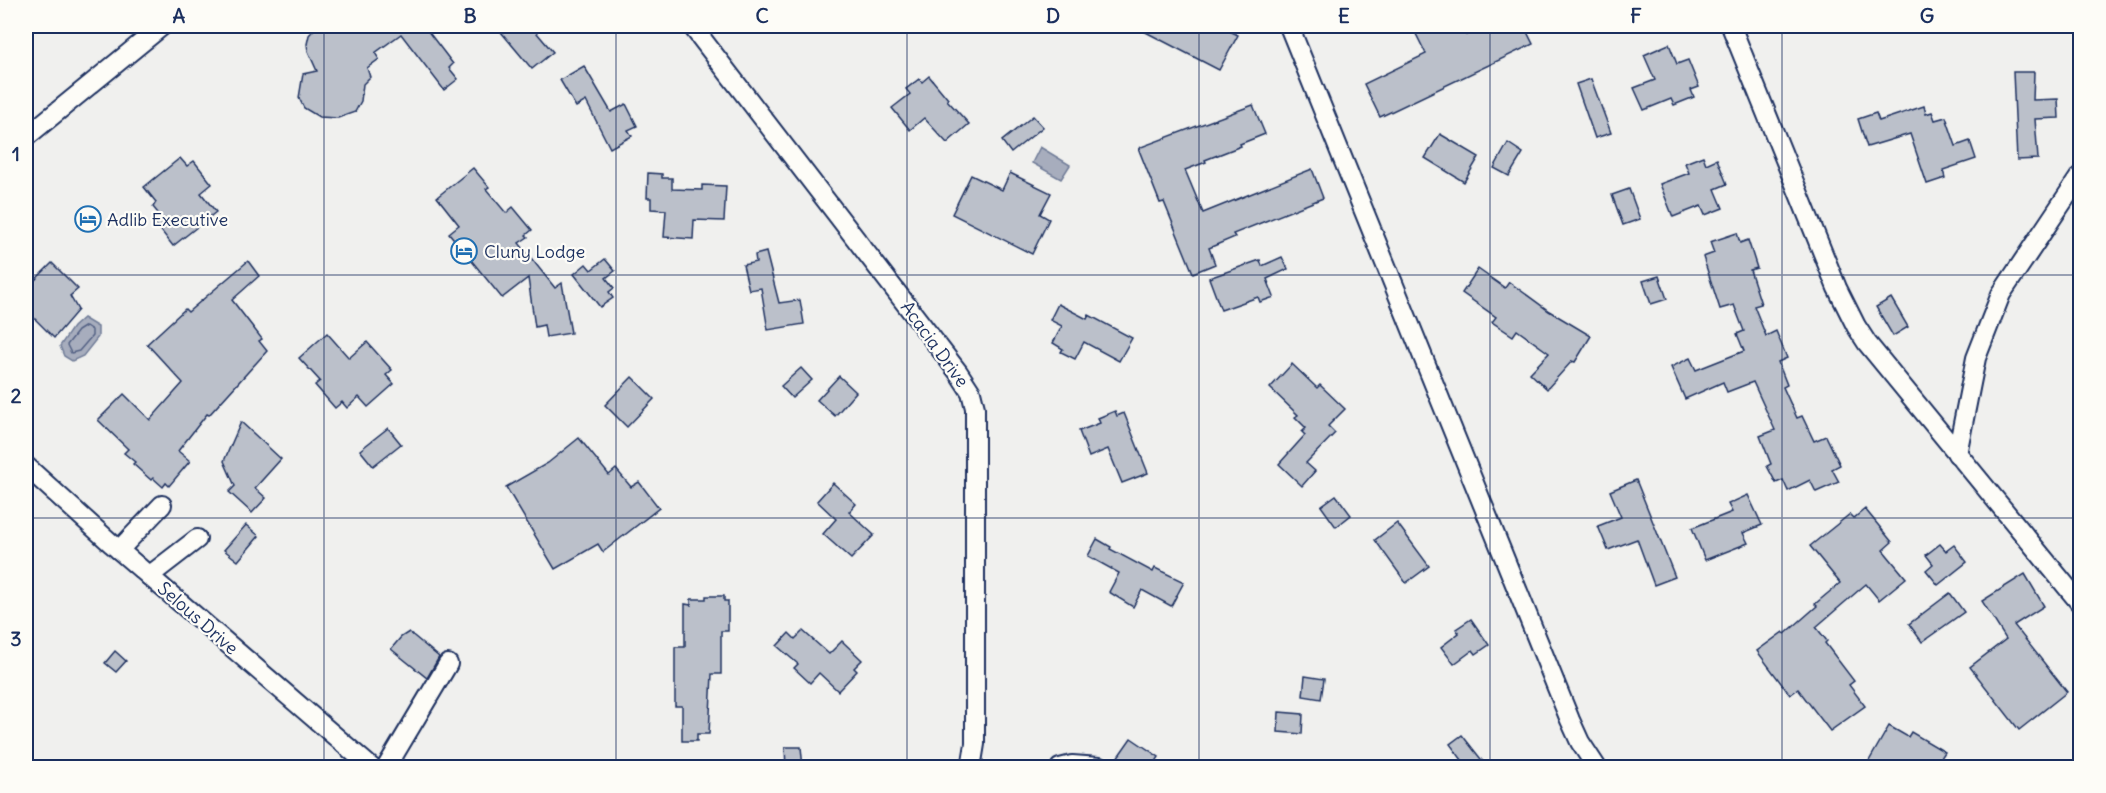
<svg xmlns="http://www.w3.org/2000/svg" width="2106" height="793" viewBox="0 0 2106 793" font-family="Delius,sans-serif">
  <style>
    .water { fill: #a7adbd; stroke: #6f7b97; stroke-width: 1.5 }
    .lines { fill: none; stroke-linecap: round; stroke-linejoin: round }
    .shore { stroke: #536184; stroke-width: 1.5 }
    .building { fill: #bbc0ca; stroke: #1b2f5e; stroke-width: 1.5 }
    .street-casing { stroke: #1b2f5e; stroke-width: 22 }
    .street { stroke: #fdfcf7; stroke-width: 18 }
    .grid { fill: none; stroke: #1b2f5e; stroke-width: 1.5; stroke-opacity: 0.55 }
    .labels { text-anchor: middle; dominant-baseline: central; stroke-width: 4.5; stroke-linejoin: round; paint-order: stroke }
    .poi-label { font-size: 18px; fill: #1b2f5e; stroke: #fdfcf7; text-anchor: start }
    .street-label { font-size: 18px; fill: #1b2f5e; stroke: #fdfcf7 }
    .neatline { fill: none; stroke: #1b2f5e; stroke-width: 2 }
    .grid-label { font-size: 20px; text-anchor: middle; font-weight: bold; fill: #1b2f5e }
  </style>
  <rect width="100%" height="100%" fill="#f0f0ee"/>
  <filter id="ink" filterUnits="userSpaceOnUse"><feTurbulence type="fractalNoise" baseFrequency=".0167" numOctaves="2"/><feDisplacementMap in="SourceGraphic" scale="12" xChannelSelector="R" yChannelSelector="G"/><feConvolveMatrix kernelMatrix="1 2 1 2 8 2 1 2 1" color-interpolation-filters="sRGB"/></filter>
  <g filter="url(#ink)">
    <g class="water">
      <path d="M1040,147l30,18 -9,14 -29,-16z"/>
      <path d="M83,318l15,9v10l-15,19 -11,5 -8,-5 -4,-10 13,-19z"/>
    </g>
    <g class="lines">
      <path class="shore" d="M86,326l6,4v6l-13,15 -8,2 -4,-8 11,-14z"/>
    </g>
    <g class="building">
      <path d="M317,26h107l29,38 -4,4 9,11 -14,11 -43,-56 -26,19 4,6 -12,9 3,9 -7,7 -2,17 -6,11 -17,6 -19,-1 -15,-9 -5,-10 4,-24 14,-3 -9,-20 -1,-7 2,-9z"/>
      <path d="M496,26h35l22,26 -21,17z"/>
      <path d="M1134,26h85l19,9 -19,35z"/>
      <path d="M1412,26h49l5,9 20,-9h38l9,18 -153,73 -16,-33 62,-30z"/>
      <path d="M1669,44l8,20 11,-4 11,27 -8,3 3,7 -20,8 -3,-6 -27,11 -10,-22 21,-8 -11,-25z"/>
      <path d="M584,66l27,46 15,-8 11,22 -9,4 4,6 -22,12 -24,-47 -10,6 -16,-27z"/>
      <path d="M2013,72h21l-1,28 25,-1 1,19 -24,1 3,40 -21,1z"/>
      <path d="M929,76l19,23 -1,1 22,24 -22,19 -23,-25 -14,12 -18,-22 18,-14 -4,-5 13,-10 3,3z"/>
      <path d="M1591,79l20,54 -16,5 -19,-54z"/>
      <path d="M1253,105l12,29 -25,10 1,2 -36,14 1,2 -21,8 18,43 109,-44 11,29 -90,36 2,3 -26,11 6,16 -22,9 -29,-71 -4,1 -21,-53 2,-3z"/>
      <path d="M1924,106l2,8 6,-2 3,8 11,-3 10,29 14,-5 6,18 -33,11 2,8 -18,6 -17,-50 -43,13 -9,-28 18,-6 3,8z"/>
      <path d="M1033,116l10,11 -32,26 -9,-12z"/>
      <path d="M1440,134l39,23 -15,25 -39,-24z"/>
      <path d="M1508,143l15,10 -14,23 -15,-8z"/>
      <path d="M1703,156l3,8 11,-5 10,25 -12,5 8,19 -18,7 -4,-9 -28,11 -13,-33 29,-11 -4,-10z"/>
      <path d="M180,158l7,8 7,-5 18,23 -11,9 15,19 -43,34 -18,-23 7,-5 -9,-11 3,-5 -12,-15z"/>
      <path d="M473,168l16,19 -3,2 20,24 7,-6 19,23 -6,5 2,2 -9,6 36,45 7,-5 9,50 -25,4 -2,-12 -9,2 -7,-49 -26,20 -53,-65 10,-8 -22,-28z"/>
      <path d="M648,173l14,1v4h10v11l30,1v-5l24,1 -2,35 -30,-1 -1,19 -29,-2 2,-27 -15,-1v-11h-4z"/>
      <path d="M1010,173l41,20 -11,21 9,5 -17,35 -80,-40 19,-39 31,15z"/>
      <path d="M1629,189l11,30 -17,6 -11,-30z"/>
      <path d="M1737,233l3,10 8,-3 9,28 -7,2 11,34 -7,2 12,30 10,-5 11,27 -9,4 9,23 -4,2 14,31 5,-2 12,25 12,-5 14,29 -8,4 7,13 -23,10 -6,-12 -22,11 -5,-11 -7,3 -9,-17 4,-2 -11,-28 15,-6 -22,-48 -26,10 -4,-10 -38,17 -14,-32 19,-9 6,12 48,-19 -7,-17 7,-3 -10,-26 -14,4 -17,-52 11,-4 -4,-11z"/>
      <path d="M766,252l13,51 21,-3 4,24 -36,6 -7,-42 -12,2 -6,-25 13,-3 -1,-7z"/>
      <path d="M1282,257l6,12 -21,10 7,18 -14,5 -2,-5 -37,13 -12,-32 51,-18 2,6z"/>
      <path d="M605,259l10,12 -9,7 8,10 -5,4 4,6 -13,9 -26,-33 12,-10 5,6z"/>
      <path d="M248,261l11,15 -27,24 30,39 -3,2 8,10 -58,64 -2,-1 -29,37 12,10 -21,25 -3,-3 -3,4 -10,-9 -2,2 -18,-16 2,-2 -11,-9 4,-4 -30,-29 26,-26 26,26 33,-37 -36,-39 38,-35 3,3z"/>
      <path d="M52,263l26,26 -8,7 8,14 -24,28 -28,-28v-21z"/>
      <path d="M1478,269l27,19 4,-6 40,29 42,25 -16,26 -3,-1 -25,28 -17,-16 19,-20 -32,-23 -4,6 -21,-14 4,-5 -34,-24z"/>
      <path d="M1659,276l8,23 -16,5 -8,-23z"/>
      <path d="M1891,298l17,29 -15,9 -17,-29z"/>
      <path d="M1058,304l29,15 2,-4 43,23 -13,23 -35,-19 -9,17 -14,-7 2,-3 -10,-6 9,-17 -12,-6z"/>
      <path d="M327,333l22,25 18,-16 25,28 -6,5 8,9 -26,23 -9,-10 -12,11 -5,-6 -7,6 -20,-23 5,-4 -21,-23z"/>
      <path d="M1292,364l25,24 3,-3 25,24 -17,17 7,7 -29,30 9,8 -13,15 -23,-22 26,-29 -3,-3 4,-4 -11,-11 3,-2 -28,-27z"/>
      <path d="M801,368l11,12 -20,18 -11,-12z"/>
      <path d="M839,376l17,16 -21,24 -18,-16z"/>
      <path d="M632,377l22,22 -27,28 -22,-22z"/>
      <path d="M1115,411l2,5 7,-3 24,60 -26,10 -14,-34 -19,8 -10,-26 21,-8 -2,-5z"/>
      <path d="M241,422l40,37 -26,29 11,10 -14,15 -23,-21 6,-6 -11,-25z"/>
      <path d="M388,428l13,16 -28,22 -13,-16z"/>
      <path d="M579,438l30,37 7,-6 15,18 8,-5 20,26 -56,44 -5,-8 -43,25 -49,-82 42,-24z"/>
      <path d="M1636,480l39,97 -21,8 -17,-46 -29,11 -10,-24 23,-9 -11,-26z"/>
      <path d="M833,483l23,21 -7,8 25,23 -23,24 -28,-25 13,-15 -19,-18z"/>
      <path d="M1336,495l15,20 -15,12 -15,-21z"/>
      <path d="M1748,495l14,30 -19,8 5,10 -43,17 -13,-32 40,-16 -4,-8z"/>
      <path d="M1865,509l27,33 -9,8 23,28 -27,22 -13,-16 -50,43 11,14 -2,2 29,38 -5,4 16,21 -35,25 -32,-42 -8,6 -33,-44 26,-19 2,2 32,-28 -2,-2 25,-21 -30,-37 40,-32 4,4z"/>
      <path d="M1397,523l32,43 -23,17 -31,-43z"/>
      <path d="M246,525l13,11 -21,25 -14,-11z"/>
      <path d="M1097,539l14,8 -1,2 43,23 2,-4 29,14 -13,24 -29,-16 -9,17 -24,-15 10,-19 -31,-17z"/>
      <path d="M1940,544l6,7 8,-6 13,17 -29,23 -12,-15 7,-6 -7,-9z"/>
      <path d="M2025,574l19,32 -30,19 53,67 -48,38 -49,-63 36,-28 -24,-38z"/>
      <path d="M1950,593l14,19 -42,30 -13,-18z"/>
      <path d="M706,596h18v5h4v30h-7v43h-9l-3,60h-12v7h-15v-35h-7v-59h10v-43l6,1v-6h15z"/>
      <path d="M1471,619l18,26 -13,9 -3,-4 -19,14 -13,-17 18,-14 -3,-4z"/>
      <path d="M803,631l26,23 13,-13 20,19 -8,8 3,3 -19,20 -19,-18 -9,10 -16,-15 4,-4 -21,-18 12,-13 6,6z"/>
      <path d="M409,632l30,25 -12,21 -36,-29 10,-12z"/>
      <path d="M115,651l11,10 -10,11 -11,-9z"/>
      <path d="M1305,676l19,3 -3,20 -18,-3z"/>
      <path d="M1279,712l24,2 -1,20 -24,-2z"/>
      <path d="M1889,726l19,11 3,-5 34,20 -8,12 -7,-4 -4,8h-61z"/>
      <path d="M1462,735l26,33h-20l-18,-24z"/>
      <path d="M1131,738l28,19 -7,11h-42z"/>
      <path d="M785,747h16l2,21h-17z"/>
    </g>
    <g class="lines">
      <g class="street-casing">
        <g id="street">
          <path d="M692,26l266,346 13,20 4,16v336l-4,24"/>
          <path d="M1289,26l281,694 10,22 17,26"/>
          <path d="M1731,26l106,262 19,38 11,17 213,260"/>
          <path d="M26,137l136,-111"/>
          <path d="M1957,454l19,-96 25,-64 79,-118"/>
          <path d="M26,466l86,78 260,224"/>
          <path d="M119,550l43,-45"/>
          <path d="M149,576l48,-37"/>
          <path d="M386,768l62,-104"/>
          <path d="M1060,768l12,-3 27,2"/>
        </g>
      </g>
      <use href="#street" class="street"/>
    </g>
  </g>
  <path class="grid" d="M324,26v742M616,26v742M907,26v742M1199,26v742M1490,26v742M1782,26v742M26,275h2054M26,518h2054"/>
  <defs>
    <g id="hotel-ring" transform="scale(1.35)"><circle r="9.5" fill="#fdfcf7" stroke="#1f6fb2" stroke-width="1.5"/><path d="M-6-4.5h1.5V1H6V5H4.5V3h-9V5H-6ZM-4 0a1.8 1.8 0 1 1 3.6 0ZM.5 0V-2.5h3Q6-2.5 6 0Z" fill="#1f6fb2"/></g>
  </defs>
  <g fill-rule="evenodd">
    <use href="#hotel-ring" x="88" y="219"/>
    <use href="#hotel-ring" x="464" y="251"/>
  </g>
  <g class="labels">
    <g class="poi-label">
      <text x="107" y="219">Adlib Executive</text>
      <text x="484" y="251">Cluny Lodge</text>
    </g>
    <g class="street-label">
      <text transform="translate(935 344) rotate(54)">Acacia Drive</text>
      <text transform="translate(198 618) rotate(41)">Selous Drive</text>
    </g>
  </g>
  <rect width="2106" height="793" fill="none" stroke="#fdfcf7" stroke-width="66"/>
  <rect x="33" y="33" width="2040" height="727" class="neatline"/>
  <g class="grid-label">
    <text x="179" y="23">A</text>
    <text x="470" y="23">B</text>
    <text x="762" y="23">C</text>
    <text x="1053" y="23">D</text>
    <text x="1344" y="23">E</text>
    <text x="1636" y="23">F</text>
    <text x="1927" y="23">G</text>
    <text x="16" y="161">1</text>
    <text x="16" y="403">2</text>
    <text x="16" y="646">3</text>
  </g>
</svg>
